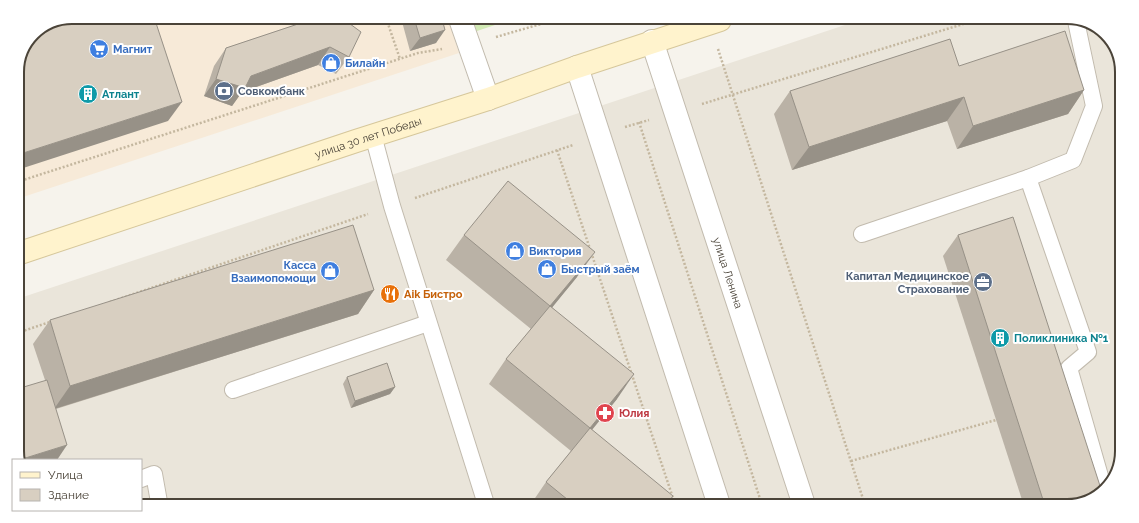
<svg xmlns="http://www.w3.org/2000/svg" width="1139" height="523" viewBox="0 0 1139 523" font-family="Raleway,sans-serif">
  <style>
    .residential { fill: #eae5da }
    .commercial { fill: #f7ead8 }
    .green { fill: #d2eab5 }
    .lines { fill: none; stroke-linecap: round; stroke-linejoin: round }
    .lane-casing { stroke: #c2bbae; stroke-width: 18 }
    .street-casing { stroke: #c2bbae; stroke-width: 24 }
    .secondary-casing { stroke: #d6c79b; stroke-width: 24 }
    .path { stroke: #c4b79f; stroke-width: 2.5; stroke-dasharray: 2 2; stroke-linecap: butt }
    .lane { stroke: #fff; stroke-width: 16 }
    .street { stroke: #fff; stroke-width: 22 }
    .secondary { stroke: #fff3cd; stroke-width: 22 }
    .wall { fill: #bab2a6 }
    .shaded-wall { fill: #979187 }
    .building { fill: #d8cfc1; stroke: #979187 }
    .labels { text-anchor: middle; dominant-baseline: central; stroke-width: 4; stroke-linejoin: round; paint-order: stroke }
    .shop-label { font-size: 11px; font-weight: bold; fill: #366cbe; stroke: #fff; text-anchor: start }
    .service-label { font-size: 11px; font-weight: bold; fill: #4e5e75; stroke: #fff; text-anchor: start }
    .culture-label { font-size: 11px; font-weight: bold; fill: #0d838f; stroke: #fff; text-anchor: start }
    .street-label { font-size: 11px; fill: #4b4439; stroke: #fff }
    .food-label { font-size: 11px; font-weight: bold; fill: #c56008; stroke: #fff; text-anchor: start }
    .health-label { font-size: 11px; font-weight: bold; fill: #be3a42; stroke: #fff; text-anchor: start }
    .rim { fill: none; stroke: #4b4439; stroke-width: 2 }
  </style>
  <rect width="100%" height="100%" fill="#f6f3ec"/>
  <path class="residential" d="M860,20l229,1 24,20 9,27 -4,405 -20,24 -30,9 -927,-4v-42h-122l-2,-5v-156z"/>
  <path class="commercial" d="M72,17l376,2 11,34 -442,146v-131l16,-35z"/>
  <path class="green" d="M466,19h47l-42,14z"/>
  <g class="lines">
    <g class="lane-casing">
      <g id="lane">
        <path d="M1076,21l18,85 -21,54 -45,18 60,174 -19,16 35,122"/>
        <path d="M373,135l19,71 94,298"/>
        <path d="M862,234l166,-56"/>
        <path d="M233,390l195,-67"/>
        <path d="M141,479l13,-5 5,28"/>
      </g>
    </g>
    <g class="street-casing">
      <g id="street">
        <path d="M460,19l28,80"/>
        <path id="s1" d="M652,41l152,464"/>
        <path d="M577,67l142,438"/>
      </g>
    </g>
    <g class="secondary-casing">
      <g id="secondary">
        <path id="s2" d="M17,254l339,-113 132,-42 89,-32 143,-47"/>
      </g>
    </g>
    <g class="path">
      <path d="M386,18l14,41"/>
      <path d="M496,37l62,-18"/>
      <path d="M718,49l147,456"/>
      <path d="M702,104l271,-83"/>
      <path d="M639,122l123,383"/>
      <path d="M625,127l24,-7"/>
      <path d="M557,150l118,354"/>
      <path d="M17,182l401,-129 24,-4"/>
      <path d="M415,198l158,-53"/>
      <path d="M110,302l258,-88"/>
      <path d="M17,333l33,-11"/>
      <path d="M851,461l145,-41"/>
    </g>
    <use href="#lane" class="lane"/>
    <use href="#street" class="street"/>
    <use href="#secondary" class="secondary"/>
  </g>
  <g class="wall">
    <path d="M316,18l33,39 -13,17 -18,-9 -76,27 -10,14 -28,-10 10,-30 12,-18z"/>
    <path d="M401,18l41,1 -6,24 -26,8z"/>
    <path d="M959,66l125,24 -16,24 -111,35 -10,-28 -155,49 -18,-56 16,-23z"/>
    <path d="M464,235l113,42 -25,30 65,92 -25,31 76,74h-137l15,-22 25,-31 -82,-67 17,-25 25,-30 -85,-69z"/>
    <path d="M958,235l110,271h-44l-81,-250z"/>
    <path d="M374,290l-16,24 -302,95 -11,-29 -12,-36 17,-24z"/>
    <path d="M347,377l48,10 -5,7 -39,14 -8,-24z"/>
  </g>
  <g class="shaded-wall">
    <path d="M445,30l-9,13 -26,8 10,-13z"/>
    <path d="M330,47l-12,18 -76,27 -10,14 -28,-10 12,-17 35,-3z"/>
    <path d="M1084,90l-16,24 -111,35 16,-23z"/>
    <path d="M964,97l-17,24 -155,49 17,-23z"/>
    <path d="M182,102l-14,19 -151,49v-15z"/>
    <path d="M595,252l-18,25 -44,54 17,-25z"/>
    <path d="M374,290l-16,24 -304,95 16,-23z"/>
    <path d="M634,374l-17,25 -44,54 17,-25z"/>
    <path d="M395,387l-5,7 -39,14 4,-7z"/>
    <path d="M67,445l-10,15h-38z"/>
  </g>
  <g class="building">
    <path d="M72,17h82l28,85 -165,53v-87l16,-35z"/>
    <path d="M316,18h26l19,14 -12,25 -19,-10 -79,29 -6,12 -29,-9 10,-31z"/>
    <path d="M414,18l28,1 3,11 -25,8z"/>
    <path d="M1065,31l19,59 -111,36 -9,-29 -155,50 -19,-56 160,-52 9,27z"/>
    <path d="M508,181l87,71 -45,54 -86,-71z"/>
    <path d="M1013,217l89,275 -4,5 -30,9h-23l-87,-271z"/>
    <path d="M353,225l21,65 -304,96 -20,-66z"/>
    <path d="M550,306l84,68 -44,54 -84,-69z"/>
    <path d="M387,363l8,24 -40,14 -8,-24z"/>
    <path d="M47,380l20,65 -48,15 -2,-5v-66z"/>
    <path d="M590,428l83,68 -6,8h-94l-27,-22z"/>
  </g>
  <defs>
    <g id="supermarket-disc" transform="scale(1)"><circle r="9.5" fill="#3f7fe0" stroke="#fff"/><path d="M-6-5.5h2.5l.6 2H6L4.5 2H-2.5L-4.4-4H-6ZM-1.5 3.2a1.3 1.3 0 1 0 .1 0ZM3 3.2a1.3 1.3 0 1 0 .1 0Z" fill="#fff"/></g>
    <g id="shop-disc" transform="scale(1)"><circle r="9.5" fill="#3f7fe0" stroke="#fff"/><path d="M-5-2.5h2.3a2.7 3.5 0 0 1 5.4 0H5L5.5 6h-11ZM-1.5-2.5h3a1.5 2.3 0 0 0-3 0Z" fill="#fff"/></g>
    <g id="bank-disc" transform="scale(1)"><circle r="9.5" fill="#5c6f8a" stroke="#fff"/><path d="M-6-4H6V4H-6ZM0-2.3a2.3 2.3 0 1 0 0 4.6a2.3 2.3 0 1 0 0-4.6Z" fill="#fff"/></g>
    <g id="building-disc" transform="scale(1)"><circle r="9.5" fill="#0f9aa8" stroke="#fff"/><path d="M-4-6H4V6H1V3H-1V6H-4ZM-2.5-4.3h1.7v1.8h-1.7ZM.8-4.3h1.7v1.8H.8ZM-2.5-1h1.7V.8h-1.7ZM.8-1h1.7V.8H.8Z" fill="#fff"/></g>
    <g id="office-disc" transform="scale(1)"><circle r="9.5" fill="#5c6f8a" stroke="#fff"/><path d="M-6-3h4V-5.5h4V-3h4V5H-6ZM-1-4.5V-3h2v-1.5ZM-6 0V1H6V0Z" fill="#fff"/></g>
    <g id="restaurant-disc" transform="scale(1)"><circle r="9.5" fill="#e8710a" stroke="#fff"/><path d="M-5-6h1v4h1v-4h1v4h1v-4h1v5L-1.5 .5V6h-2V.5L-5-1ZM5-6V6H3V1.5H1.5Q1.5-4 5-6Z" fill="#fff"/></g>
    <g id="pharmacy-disc" transform="scale(1)"><circle r="9.5" fill="#e0444e" stroke="#fff"/><path d="M-2-6h4v4h4v4h-4v4h-4v-4h-4v-4h4Z" fill="#fff"/></g>
  </defs>
  <g fill-rule="evenodd">
    <use href="#supermarket-disc" x="99" y="49"/>
    <use href="#shop-disc" x="331" y="63"/>
    <use href="#bank-disc" x="224" y="91"/>
    <use href="#building-disc" x="88" y="94"/>
    <use href="#shop-disc" x="515" y="251"/>
    <use href="#shop-disc" x="547" y="269"/>
    <use href="#shop-disc" x="330" y="271"/>
    <use href="#office-disc" x="983" y="282"/>
    <use href="#restaurant-disc" x="390" y="294"/>
    <use href="#building-disc" x="1000" y="338"/>
    <use href="#pharmacy-disc" x="605" y="413"/>
  </g>
  <g class="labels">
    <g class="shop-label">
      <text x="113" y="49">Магнит</text>
      <text x="345" y="63">Билайн</text>
      <text x="529" y="251">Виктория</text>
      <text x="316" y="265" text-anchor="end">Касса<tspan x="316" dy="13">Взаимопомощи</tspan></text>
      <text x="561" y="269">Быстрый заём</text>
    </g>
    <g class="service-label">
      <text x="238" y="91">Совкомбанк</text>
      <text x="969" y="276" text-anchor="end">Капитал Медицинское<tspan x="969" dy="13">Страхование</tspan></text>
    </g>
    <g class="culture-label">
      <text x="102" y="94">Атлант</text>
      <text x="1014" y="338">Поликлиника №1</text>
    </g>
    <g class="street-label">
      <text stroke="none"><textPath href="#s2" startOffset="370">улица 30 лет Победы</textPath></text>
      <text stroke="none"><textPath href="#s1" startOffset="244">улица Ленина</textPath></text>
    </g>
    <g class="food-label">
      <text x="404" y="294">Aik Бистро</text>
    </g>
    <g class="health-label">
      <text x="619" y="413">Юлия</text>
    </g>
  </g>
  <path d="M0 0H1139V523H0ZM72 24H1067A48 48 0 0 1 1115 72V451A48 48 0 0 1 1067 499H72A48 48 0 0 1 24 451V72A48 48 0 0 1 72 24Z" fill="#fff" fill-rule="evenodd"/>
  <path class="rim" d="M72 24H1067A48 48 0 0 1 1115 72V451A48 48 0 0 1 1067 499H72A48 48 0 0 1 24 451V72A48 48 0 0 1 72 24Z"/>
  <rect x="12" y="459" width="130" height="52" fill="#ffffff" stroke="#b7b4b0"/>
  <rect x="20" y="472" width="20" height="6" fill="#fff3cd" stroke="#b7b4b0"/>
  <text x="48" y="479" font-size="12" fill="#4b4439">Улица</text>
  <rect x="20" y="489" width="20" height="12" fill="#d8cfc1" stroke="#b7b4b0"/>
  <text x="48" y="499" font-size="12" fill="#4b4439">Здание</text>
</svg>
